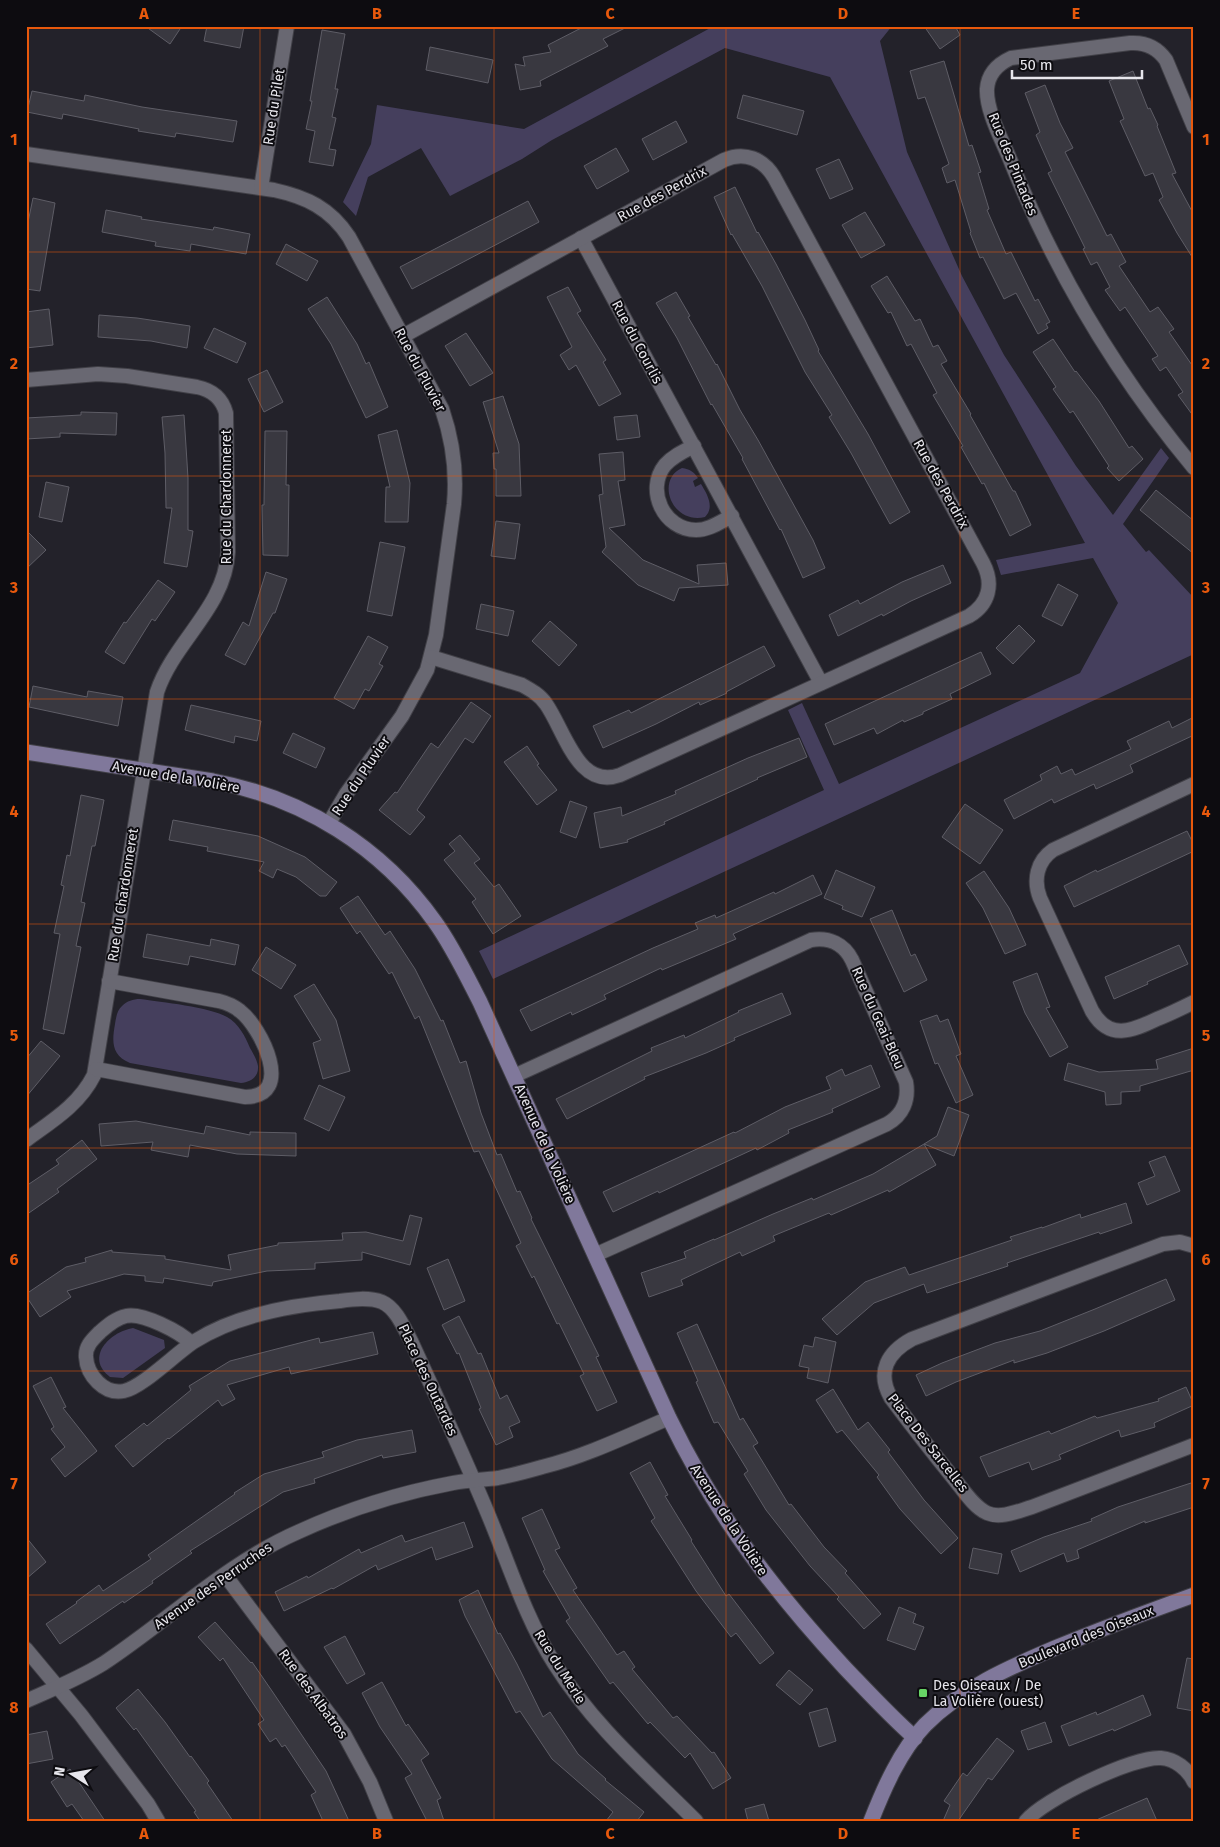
<svg xmlns="http://www.w3.org/2000/svg" width="1220" height="1847" viewBox="0 0 1220 1847" font-family="'Fira Sans',sans-serif">
  <style>
    .green { fill: #453f5d }
    .building { fill: #393840; stroke: #5e5d66 }
    .lines { fill: none; stroke-linecap: round; stroke-linejoin: round }
    .street-casing { stroke: #414047; stroke-width: 16 }
    .secondary-casing { stroke: #414047; stroke-width: 17 }
    .street { stroke: #696872; stroke-width: 14 }
    .secondary { stroke: #80789b; stroke-width: 15 }
    .grid { fill: none; stroke: #e8590c; stroke-width: 1; stroke-opacity: 0.55 }
    .poi-dot { fill: #67d465; stroke: #0d0c10; stroke-width: 2 }
    .labels { text-anchor: middle; dominant-baseline: central; stroke-width: 4; stroke-linejoin: round; paint-order: stroke }
    .street-label { font-size: 14px; fill: #e7e6ec; stroke: #0d0c10 }
    .poi-label { font-size: 14px; fill: #e7e6ec; stroke: #0d0c10; text-anchor: start }
    .neatline { fill: none; stroke: #e8590c; stroke-width: 2 }
    .grid-label { font-size: 16px; text-anchor: middle; font-weight: bold; fill: #e8590c }
  </style>
  <rect width="100%" height="100%" fill="#23222a"/>
  <g class="green">
    <path d="M714,26h178l-12,15 27,111 55,124 42,79 72,111 37,49 48,-67 8,10 -46,66 23,28 3,-2 45,48v56l-701,325 -14,-28 345,-161 -36,-80 14,-7 37,81 241,-111 38,-70 -25,-45 -92,17 -5,-15 89,-17 -255,-466 -105,-29 -173,92 -30,19 -72,37 -29,-48 -53,29 -12,39 -13,-14 28,-58 6,-39 147,24z"/>
    <path d="M682,468c8,1 12,4 16,10l-5,3 2,6 6,-3c6,10 14,23 4,33 -33,8 -50,-37 -23,-49z"/>
    <path d="M140,999c21,3 70,8 87,18 12,7 18,19 23,31 3,5 7,12 8,18 1,11 -8,16 -17,17l-111,-20c-19,-8 -18,-22 -15,-39 1,-6 2,-14 7,-18 5,-5 11,-7 18,-7z"/>
    <path d="M133,1328l31,12 1,8 -42,30 -13,-1c-26,-20 0,-45 23,-49z"/>
  </g>
  <g class="building">
    <path d="M145,26h37l-12,18z"/>
    <path d="M207,26h37l-4,22 -36,-7z"/>
    <path d="M585,26h44l-26,13 5,7 -68,35 1,5 -21,4 -5,-26 10,2 -2,-9 28,-5 -3,-7z"/>
    <path d="M924,26h31l5,9 -20,14z"/>
    <path d="M322,30l23,4 -10,55h3l-6,28 4,1 -7,31 7,1 -3,16 -24,-4 6,-31 -9,-2 6,-28h-2z"/>
    <path d="M430,47l63,13 -5,23 -62,-13z"/>
    <path d="M944,61l25,85 3,-1 9,27 -3,1 11,36 -2,1 19,44 5,-2 24,49 3,-2 12,23 -4,2 2,4 -10,6 -22,-41 -12,6 -21,-42 -3,1 -10,-25 1,-1 -16,-52 -8,3 -5,-15 7,-4 -24,-67 -7,2 -8,-28z"/>
    <path d="M1133,71l15,38 2,-1 8,17 -1,1 19,47 -4,1 22,41v45l-17,-27 -18,-33 4,-3 -10,-24 -8,3 -25,-55 4,-2 -15,-38z"/>
    <path d="M1045,85l15,38 13,25 -8,4 42,84 4,-2 15,28 -7,4 31,46 8,-5 16,22 -5,3 25,36v49l-16,-22 5,-3 -17,-25 -6,4 -8,-12 6,-3 -33,-49 -5,4 -15,-21 5,-3 -13,-25 -6,3 -8,-16 2,-1 -37,-75 4,-2 -16,-36 4,-3 -15,-39z"/>
    <path d="M32,91l52,10 1,-6 57,12 95,14 -4,21 -57,-9 -1,4 -37,-6 1,-2 -76,-15 -1,5 -35,-7z"/>
    <path d="M743,95l61,16 -7,24 -60,-17z"/>
    <path d="M676,121l11,21 -34,18 -11,-21z"/>
    <path d="M616,148l13,23 -32,18 -13,-23z"/>
    <path d="M839,159l14,30 -23,10 -14,-30z"/>
    <path d="M735,187l22,46 1,-1 18,32 29,56 14,30 -1,1 50,83 42,78 -20,12 -39,-71 -22,-36 3,-2 -27,-43 -43,-86 -30,-52 -1,1 -17,-38z"/>
    <path d="M33,198l22,5 -15,88 -14,-2v-57z"/>
    <path d="M528,201l11,21 -127,67 -12,-22z"/>
    <path d="M106,210l36,7 -1,2 72,11 1,-3 36,7 -4,20 -55,-10 -1,7 -35,-5 1,-4 -54,-10z"/>
    <path d="M865,212l20,33 -24,13 -19,-33z"/>
    <path d="M286,244l32,17 -11,20 -31,-17z"/>
    <path d="M887,276l28,45 5,-2 13,28 5,-2 9,16 -6,3 30,50 -1,1 43,76h2l16,34 -21,11 -26,-53 -2,1 -21,-37 2,-1 -30,-51 4,-2 -26,-49 -4,2 -16,-34 -3,1 -17,-27z"/>
    <path d="M568,287l13,24 -4,2 29,47 -3,2 18,32 -22,12 -23,-41 -7,5 -9,-15 12,-8 -25,-50z"/>
    <path d="M676,292l14,24 -2,1 28,48 1,-1 23,46 18,30 55,100 12,28 -22,10 -22,-49 -1,1 -38,-71 1,-1 -31,-54 -1,1 -34,-67 -21,-35z"/>
    <path d="M327,297l30,47 9,20 3,-2 19,45 -22,11 -35,-74 -23,-35z"/>
    <path d="M49,309l4,36 -27,3v-36z"/>
    <path d="M99,315l38,3 53,8 -3,22 -36,-7 -53,-4z"/>
    <path d="M214,328l32,15 -9,20 -33,-15z"/>
    <path d="M466,333l27,40 -23,13 -25,-40z"/>
    <path d="M1053,339l22,33 1,-1 23,30 30,47 3,-2 11,13 -24,22 -12,-13 2,-2 -36,-55 -3,2 -17,-24 3,-2 -23,-35z"/>
    <path d="M267,370l16,32 -19,10 -16,-33z"/>
    <path d="M503,396l16,48 2,52h-25v-27h-2l-1,-16h6l-16,-51z"/>
    <path d="M81,412l36,1 -1,22 -56,-2v4l-34,2v-21l55,-3z"/>
    <path d="M184,415l4,63v52l5,1 -6,36 -23,-4 8,-55h-6l-1,-55 -3,-36z"/>
    <path d="M637,415l3,22 -23,3 -3,-23z"/>
    <path d="M397,430l13,53 -2,39h-23l1,-35h4l-12,-52z"/>
    <path d="M265,431h22l-1,54h3l-1,71 -25,-1 -1,-50h2z"/>
    <path d="M623,452l2,28 -7,1 7,44 -16,3 34,32 56,24 -2,-19 29,-2 2,22 -49,3 -5,13 -36,-16 -36,-33 4,-5 -7,-52 4,-1 -4,-40z"/>
    <path d="M46,482l23,5 -7,35 -23,-5z"/>
    <path d="M1156,490l38,31v33l-54,-44z"/>
    <path d="M496,521l24,3 -5,35 -24,-3z"/>
    <path d="M26,530l20,20 -20,19z"/>
    <path d="M380,542l25,5 -13,69 -25,-5z"/>
    <path d="M943,565l8,18 -40,18 -28,15 -1,-2 -44,22 -9,-21 29,-15 2,4 42,-22z"/>
    <path d="M266,572l21,7 -12,34h-2l-28,52 -20,-10 18,-33 6,4z"/>
    <path d="M158,580l17,12 -20,29 -3,-2 -28,45 -19,-12 19,-30 2,1z"/>
    <path d="M1058,584l20,11 -16,31 -20,-10z"/>
    <path d="M481,604l33,7 -6,25 -32,-7z"/>
    <path d="M550,621l27,24 -18,21 -27,-25z"/>
    <path d="M1019,625l16,16 -22,23 -17,-16z"/>
    <path d="M368,636l20,11 -9,17 4,2 -14,25 -4,-2 -11,20 -20,-11z"/>
    <path d="M764,646l11,20 -49,26 1,1 -27,12 -1,-3 -43,22 -53,24 -10,-22 36,-16 2,3z"/>
    <path d="M981,652l10,22 -41,20 2,5 -29,13v2l-19,8 -1,-2 -26,14 -3,-6 -40,17 -9,-21z"/>
    <path d="M33,686l54,11 1,-6 35,6 -5,29 -89,-19z"/>
    <path d="M471,702l20,14 -18,27 -8,-5 -48,72 8,7 -15,18 -31,-25 16,-18 2,1 34,-50 7,5z"/>
    <path d="M191,705l70,16 -4,20 -22,-5 -1,7 -49,-13z"/>
    <path d="M1194,717v18l-64,30 3,7 -37,17 -2,-5 -40,19 -2,-4 -38,20 -10,-19 38,-20 -2,-5 17,-9 4,8 11,-5 3,6 56,-26 -4,-8 42,-20 3,7z"/>
    <path d="M293,733l32,15 -9,20 -33,-15z"/>
    <path d="M799,738l8,19 -50,21 1,1 -94,43 1,2 -38,16 1,2 -28,6 -6,-35 27,-6 1,9 54,-22 -1,-3 73,-33z"/>
    <path d="M527,746l12,18 -2,1 20,25 -20,15 -33,-43z"/>
    <path d="M81,795l23,5 -9,46h-3l-11,56 4,1 -9,43 5,1 -17,87 -21,-5 17,-95 -6,-1 10,-47 -3,-1 6,-30 3,1z"/>
    <path d="M570,801l17,6 -11,31 -16,-6z"/>
    <path d="M965,804l38,26 -23,34 -38,-27z"/>
    <path d="M173,820l85,16 47,21 32,25 -11,14h-6l-24,-19 -19,-8 -4,9 -14,-7 5,-9 -57,-11 1,-4 -39,-7z"/>
    <path d="M1187,831l7,14v6l-120,56 -10,-21 32,-16 1,2z"/>
    <path d="M460,835l20,24 -6,4 20,24 5,-3 22,32 -28,18 -21,-32 4,-3 -32,-39 11,-9 -6,-7z"/>
    <path d="M836,870l39,17 -13,30 -20,-8 1,-3 -19,-8z"/>
    <path d="M984,871l25,37 17,37 -21,9 -22,-46 -17,-25z"/>
    <path d="M813,875l9,19 -89,40 3,5 -74,31 -1,-2 -57,27 2,4 -34,16 -1,-3 -40,19 -11,-21 133,-62 45,-19 -3,-6 20,-8 1,3 58,-26 1,2z"/>
    <path d="M358,896l27,39 5,-4 25,38 26,52 2,-1 17,43 6,-2 15,52 16,42 4,-1 16,38 3,-1 12,27 -1,1 68,137 -3,1 21,45 -20,9 -17,-35 4,-2 -25,-51 -2,1 -23,-48 -2,2 -16,-32 5,-3 -42,-92 -5,1 -55,-136 -4,3 -23,-47 -3,2 -29,-43 -3,3 -17,-26z"/>
    <path d="M892,910l19,46 4,-2 12,26 -23,12 -34,-73z"/>
    <path d="M147,934l63,12 1,-7 28,6 -4,20 -45,-9 -2,9 -45,-8z"/>
    <path d="M1179,945l9,19 -41,18 1,2 -34,15 -9,-22z"/>
    <path d="M266,947l30,18 -15,24 -29,-19z"/>
    <path d="M1037,973l13,34 -4,1 22,39 -18,10 -25,-44 -12,-31z"/>
    <path d="M314,984l22,36 14,51 -27,8 -10,-36 8,-3 -27,-44z"/>
    <path d="M782,993l9,21 -57,24 1,2 -29,13 -62,24 1,2 -78,40 -11,-20 96,-48 -1,-3 33,-13 1,3 54,-26 -1,-1z"/>
    <path d="M937,1015l3,7 8,-3 13,35 -5,2 17,39 -17,8 -18,-40 -3,1 -15,-43z"/>
    <path d="M41,1041l19,15 -34,41v-38z"/>
    <path d="M1194,1048v22l-54,16v5l-19,1v12l-15,1 -1,-13 -41,-12 4,-17 31,9 59,-3 -2,-9z"/>
    <path d="M871,1065l9,22 -48,22 1,3 -45,18 1,3 -32,17 -1,-2 -97,45 -1,-2 -45,21 -10,-20 131,-60 1,1 50,-26 46,-18 -5,-12 16,-8 3,7z"/>
    <path d="M319,1085l26,12 -16,34 -25,-12z"/>
    <path d="M948,1107l21,8 -15,41 -30,-12 13,-8z"/>
    <path d="M136,1121l68,13 2,-8 44,9v-3l46,1v23l-59,-2 -47,-9 -2,12 -37,-7 2,-8 -52,4 -2,-22z"/>
    <path d="M82,1140l15,19 -40,30 2,3 -33,23v-29l33,-22 -3,-4z"/>
    <path d="M924,1144l12,21 -47,27 -1,-2 -57,25 -2,-2 -56,23 2,5 -33,15 -2,-4 -59,28 2,5 -34,12 -8,-24 45,-15 -2,-6 30,-13v1l59,-26 39,-16 1,2 60,-26z"/>
    <path d="M1165,1156l15,35 -33,14 -9,-22 17,-7 -6,-14z"/>
    <path d="M1126,1203l6,20 -32,11 -1,-2 -92,31 1,3 -81,27 -3,-9 -50,19 -37,32 -15,-16 43,-37 40,-15 4,8 103,-35 -2,-3 32,-10v1l38,-14 1,4z"/>
    <path d="M410,1215l12,3 -12,47 -48,-13v8l-47,3v6l-48,2 -54,11 -1,4 -48,-8 -1,5 -18,-2v-5l-21,-2 -57,17 4,6 -31,20 -14,-21v-2l40,-27 20,-5 -1,-4 27,-8v2l53,4v3l66,11 -3,-15 50,-10v-2l65,-3 -1,-7 24,-1 37,9z"/>
    <path d="M448,1259l17,42 -21,9 -17,-42z"/>
    <path d="M1166,1279l9,21 -71,31 -57,22 -33,10v-3l-58,22 -30,14 -10,-21 26,-12 53,-20 45,-12 55,-22z"/>
    <path d="M459,1316l19,38 3,-1 19,46 7,-4 13,27 -11,5 4,10 -17,8 -17,-36 2,-1 -22,-55 -2,1 -15,-29z"/>
    <path d="M697,1324l43,96 3,-2 15,25 -5,3 36,59 2,-1 33,43 23,24 -2,2 36,41 -17,15 -27,-30 2,-2 -29,-31 -44,-56 -22,-36 4,-3 -30,-49 -4,1 -18,-41 2,-1 -21,-48z"/>
    <path d="M373,1332l5,22 -87,20 -2,-7 -62,18 8,14 -13,7 -4,-6 -49,39 -1,-1 -35,29 -18,-21 29,-23 3,3 44,-36 -2,-4 41,-25 89,-23 1,5z"/>
    <path d="M815,1337l21,5 -8,41 -21,-5 2,-10 -10,-2 5,-21 9,2z"/>
    <path d="M51,1377l15,30 -3,1 34,43 -32,26 -14,-18 14,-12 -14,-18 3,-2 -21,-41z"/>
    <path d="M1186,1387l8,18 -40,18 1,4 -34,10 -2,-7 -60,25 2,4 -29,11 -3,-8 -40,15 -9,-20 69,-26 2,3 44,-18 2,2 62,-17 -1,-2z"/>
    <path d="M833,1389l25,41 10,-8 22,28 -2,2 36,48 34,38 -17,16 -41,-45 -23,-32 2,-2 -37,-45 -5,3 -21,-33z"/>
    <path d="M412,1430l4,22 -33,6 -1,-3 -68,24 1,4 -32,9 -93,59 2,2 -40,28 1,2 -29,20 -1,-2 -63,43 -14,-20 31,-21 -1,-1 23,-17 4,6 48,-32 -3,-4 87,-61 -1,-1 30,-19 60,-17 -2,-5 35,-12z"/>
    <path d="M650,1462l18,33 -3,1 27,44 -1,1 35,55 3,-2 45,59 -14,11 -24,-31 -5,4 -35,-46 -45,-70 4,-3 -25,-45z"/>
    <path d="M1194,1482v25l-49,16v-2l-68,29 2,8 -12,4 -3,-9 -44,19 -9,-21 33,-14 48,-16 -1,-2 27,-12z"/>
    <path d="M542,1509l18,39 -5,2 22,38 -4,2 44,65 7,-4 11,16 -3,2 41,49 4,-2 35,37 2,-1 17,26 -18,11 -23,-36 -5,5 -35,-36 -2,2 -35,-42 -3,2 -44,-63 4,-3 -27,-47 2,-1 -23,-52z"/>
    <path d="M464,1522l9,25 -37,13 -4,-13 -54,23 -2,-5 -43,24 -1,-1 -48,23 -9,-19 32,-16 1,2 51,-29 2,4 41,-18 3,7z"/>
    <path d="M26,1537l20,25 -20,17z"/>
    <path d="M973,1548l29,6 -4,20 -29,-6z"/>
    <path d="M478,1590l20,44 2,-1 17,31 26,53 7,-5 28,42 28,25 -1,1 39,32 -7,9h-31l7,-9 -61,-53 -32,-48 -4,2 -51,-97 -6,-16z"/>
    <path d="M899,1607l17,7 -3,9 11,4 -9,23 -28,-10z"/>
    <path d="M215,1622l36,41 1,-1 20,29 54,80 23,50h-26l-12,-26 5,-3 -31,-47 -3,2 -6,-9 -6,4 -12,-18 6,-4 -41,-62 -3,3 -22,-24z"/>
    <path d="M345,1636l20,38 -18,10 -23,-37z"/>
    <path d="M1187,1658l7,1v52l-17,-3z"/>
    <path d="M789,1670l24,20 -13,15 -24,-20z"/>
    <path d="M382,1682l24,44 2,-2 21,30 -8,6 20,38 -4,2 7,21h-17l-22,-43 7,-4 -32,-47 -18,-34z"/>
    <path d="M138,1689l27,33 25,35 1,-1 18,25 -2,2 26,38h-33l-6,-9 2,-1 -60,-83 -2,2 -18,-22z"/>
    <path d="M1143,1695l8,20 -37,16 -1,-2 -44,17 -8,-20 35,-14 1,3z"/>
    <path d="M827,1708l9,33 -17,6 -10,-34z"/>
    <path d="M1045,1722l7,20 -24,8 -7,-19z"/>
    <path d="M47,1731l6,28 -27,5v-29z"/>
    <path d="M997,1738l17,13 -22,29 -4,-2 -30,43h-15l7,-16 -6,-4 19,-28 4,3z"/>
    <path d="M70,1769l35,52h-21l-12,-17 -5,3 -16,-25z"/>
    <path d="M1147,1798l10,23h-63z"/>
    <path d="M764,1804l5,17h-21l-3,-12z"/>
  </g>
  <g class="lines">
    <g class="street-casing">
      <g id="street">
        <path d="M1194,127l-28,-67c-9,-13 -21,-18 -36,-17l-119,15c-13,6 -23,16 -24,31 -1,21 14,49 22,68 46,115 106,216 185,311"/>
        <path d="M26,154l248,36c32,7 56,18 75,47l93,172c11,32 15,62 12,95l-18,131 -9,35 -25,46 -56,78 -17,29"/>
        <path d="M261,188l26,-162"/>
        <path d="M581,238l240,445"/>
        <path d="M403,336l321,-176c21,-9 39,-1 50,17l209,386c11,21 6,41 -14,53l-349,159c-42,15 -55,-44 -74,-71 -6,-9 -15,-14 -24,-19l-91,-28"/>
        <path d="M26,380l72,-6 29,2 70,11c15,3 25,11 29,26l2,139c-3,56 -54,89 -71,140l-63,383c-15,30 -42,46 -68,65"/>
        <path d="M694,446c-10,5 -21,10 -29,19 -20,25 -1,65 31,65 13,0 24,-8 36,-14"/>
        <path d="M1194,784l-141,66c-16,11 -20,30 -13,48l52,113c17,30 40,20 65,8 13,-5 25,-11 37,-17"/>
        <path d="M96,1069l149,28c51,0 16,-70 -5,-86 -6,-5 -13,-8 -21,-10l-110,-20"/>
        <path d="M514,1076l297,-136c18,-3 33,4 41,20l54,122c3,18 -3,33 -19,42l-292,131"/>
        <path d="M1194,1246l-14,-4 -17,2 -251,95c-24,13 -36,33 -21,59 21,28 42,55 64,82 9,11 19,27 32,33 14,6 31,-2 45,-6l162,-62"/>
        <path d="M191,1343c-11,-11 -49,-31 -65,-27 -10,2 -19,10 -26,16 -7,7 -15,14 -14,25 1,18 18,38 38,34 19,-4 53,-39 71,-50 41,-26 98,-36 145,-40 13,-2 29,-4 42,1 14,6 22,26 29,39 26,57 53,115 77,173 21,50 37,103 66,149 39,62 91,107 142,158"/>
        <path d="M225,1575l119,159 26,48 16,39"/>
        <path d="M26,1649l55,66 67,89 10,17"/>
        <path d="M26,1701c27,-12 54,-23 78,-38 65,-43 123,-100 194,-131 50,-23 101,-39 155,-49 15,-3 30,-3 45,-5 15,-3 30,-7 44,-11 44,-11 85,-31 127,-49"/>
        <path d="M1026,1821c18,-22 108,-65 135,-63 14,1 27,11 33,24"/>
      </g>
    </g>
    <g class="secondary-casing">
      <g id="secondary">
        <path d="M26,752l187,29c90,17 169,66 222,141 18,25 31,53 45,80l189,416c47,97 103,171 176,250 23,24 45,48 70,70"/>
        <path d="M871,1821c13,-33 29,-70 54,-96 37,-37 83,-57 130,-77 46,-19 92,-36 139,-53"/>
      </g>
    </g>
    <use href="#street" class="street"/>
    <use href="#secondary" class="secondary"/>
  </g>
  <path class="grid" d="M260,26v1795M494,26v1795M726,26v1795M960,26v1795M26,252h1168M26,476h1168M26,699h1168M26,924h1168M26,1148h1168M26,1371h1168M26,1595h1168"/>
  <rect class="poi-dot" x="918" y="1688" width="10" height="10" rx="2.5"/>
  <g class="labels">
    <g class="street-label">
      <text transform="translate(274 107) rotate(-81)">Rue du Pilet</text>
      <text transform="translate(1013 164) rotate(68)">Rue des Pintades</text>
      <text transform="translate(662 194) rotate(-29)">Rue des Perdrix</text>
      <text transform="translate(637 342) rotate(62)">Rue du Courlis</text>
      <text transform="translate(420 370) rotate(62)">Rue du Pluvier</text>
      <text transform="translate(941 484) rotate(61)">Rue des Perdrix</text>
      <text transform="translate(226 497) rotate(-90)">Rue du Chardonneret</text>
      <text transform="translate(361 776) rotate(-56)">Rue du Pluvier</text>
      <text transform="translate(176 777) rotate(10)">Avenue de la Volière</text>
      <text transform="translate(123 895) rotate(-81)">Rue du Chardonneret</text>
      <text transform="translate(878 1018) rotate(66)">Rue du Geai-Bleu</text>
      <text transform="translate(545 1144) rotate(66)">Avenue de la Volière</text>
      <text transform="translate(428 1380) rotate(65)">Place des Outardes</text>
      <text transform="translate(928 1443) rotate(52)">Place Des Sarcelles</text>
      <text transform="translate(729 1520) rotate(57)">Avenue de la Volière</text>
      <text transform="translate(213 1586) rotate(-35)">Avenue des Perruches</text>
      <text transform="translate(1086 1637) rotate(-22)">Boulevard des Oiseaux</text>
      <text transform="translate(560 1667) rotate(58)">Rue du Merle</text>
      <text transform="translate(313 1694) rotate(54)">Rue des Albatros</text>
    </g>
    <g class="poi-label">
      <text x="933" y="1685">Des Oiseaux / De<tspan x="933" dy="16">La Volière (ouest)</tspan></text>
    </g>
  </g>
  <rect width="1220" height="1847" fill="none" stroke="#0d0c10" stroke-width="55"/>
  <g transform="translate(72 1774) rotate(281)" stroke="#0d0c10" stroke-width="4" paint-order="stroke">
  <path d="M0-4L9 19L0 12L-9 19Z" fill="#e7e6ec"/>
  <text y="-8" font-size="14" font-weight="bold" text-anchor="middle" fill="#e7e6ec">N</text>
  </g>
  <path d="M1012 70v8h130v-8" fill="none" stroke="#e7e6ec" stroke-width="2.5"/>
  <text x="1020" y="70" font-size="15" fill="#e7e6ec" stroke="#0d0c10" stroke-width="4" paint-order="stroke">50 m</text>
  <rect x="28" y="28" width="1164" height="1792" class="neatline"/>
  <g class="grid-label">
    <text x="144" y="19">A</text>
    <text x="377" y="19">B</text>
    <text x="610" y="19">C</text>
    <text x="843" y="19">D</text>
    <text x="1076" y="19">E</text>
    <text x="14" y="145">1</text>
    <text x="1206" y="145">1</text>
    <text x="14" y="369">2</text>
    <text x="1206" y="369">2</text>
    <text x="14" y="593">3</text>
    <text x="1206" y="593">3</text>
    <text x="14" y="817">4</text>
    <text x="1206" y="817">4</text>
    <text x="14" y="1041">5</text>
    <text x="1206" y="1041">5</text>
    <text x="14" y="1265">6</text>
    <text x="1206" y="1265">6</text>
    <text x="14" y="1489">7</text>
    <text x="1206" y="1489">7</text>
    <text x="14" y="1713">8</text>
    <text x="1206" y="1713">8</text>
    <text x="144" y="1839">A</text>
    <text x="377" y="1839">B</text>
    <text x="610" y="1839">C</text>
    <text x="843" y="1839">D</text>
    <text x="1076" y="1839">E</text>
  </g>
</svg>
